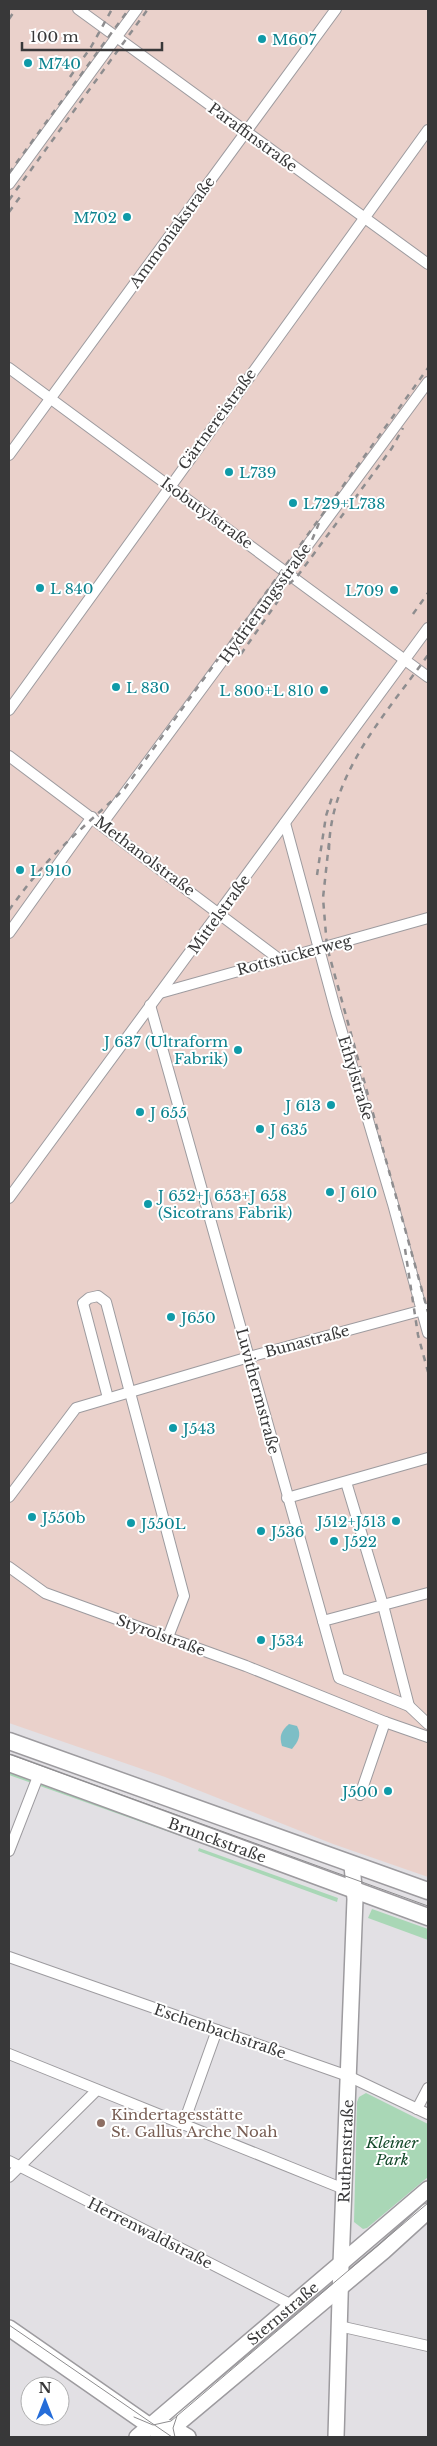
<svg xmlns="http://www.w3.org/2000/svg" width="437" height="2446" viewBox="0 0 437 2446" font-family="'Libre Baskerville',serif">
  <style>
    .industrial { fill: #ead1cb }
    .green { fill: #a9d7b6 }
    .water { fill: #7dbec6 }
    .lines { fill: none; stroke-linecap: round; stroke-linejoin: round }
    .street-casing { stroke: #9d9b9f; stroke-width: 12 }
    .secondary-casing { stroke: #9d9b9f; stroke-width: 18 }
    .primary-casing { stroke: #9d9b9f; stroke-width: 19 }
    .street { stroke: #fff; stroke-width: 10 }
    .secondary { stroke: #fff; stroke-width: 15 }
    .primary { stroke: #fff; stroke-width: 16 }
    .tram { stroke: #8e8d8f; stroke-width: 1 }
    .rail { stroke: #8e8d8f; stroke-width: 2.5; stroke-dasharray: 6 6; stroke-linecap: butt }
    .culture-dot { fill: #0f9aa8; stroke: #fff; stroke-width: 2 }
    .education-dot { fill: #8d6e63; stroke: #fff; stroke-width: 2 }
    .labels { text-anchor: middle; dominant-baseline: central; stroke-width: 4; stroke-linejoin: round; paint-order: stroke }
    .culture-label { font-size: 15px; fill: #0d838f; stroke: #fff; text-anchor: start }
    .street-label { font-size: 15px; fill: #383839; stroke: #fff }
    .education-label { font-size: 15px; fill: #785e54; stroke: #fff; text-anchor: start }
    .park-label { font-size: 15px; font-style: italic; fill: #154a2b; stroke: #fff }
  </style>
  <rect width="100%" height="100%" fill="#e2e0e4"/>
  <path class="industrial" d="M9,9h419v1868l-95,-33 -168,-67 -156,-54z"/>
  <g class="green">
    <path d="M9,1769l341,127 -341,-121z"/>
    <path d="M199,1848l139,50 -1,4 -139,-51z"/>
    <path d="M372,1909l56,20v11l-60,-22z"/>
    <path d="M366,2093l62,31v53l-61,51 -4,1 -9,-7 3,-120 2,-5z"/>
  </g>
  <path class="water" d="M289,1724l8,2c5,9 1,16 -5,23l-10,-3c-3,-10 -1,-15 7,-22z"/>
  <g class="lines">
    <g class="street-casing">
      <g id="street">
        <path d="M78,9l350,255"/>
        <path d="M9,184l128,-175"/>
        <path d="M9,368l419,309"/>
        <path d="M9,455l327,-446"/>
        <path d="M9,710l419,-580"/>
        <path d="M9,756l270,203"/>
        <path d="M285,823l51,189 57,192 35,129"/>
        <path d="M102,824l326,-442"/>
        <path d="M9,933l83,-116"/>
        <path d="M160,993l268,-75"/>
        <path d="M150,1005c65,224 126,449 189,673l70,28 19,18"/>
        <path d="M9,1198l419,-570"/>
        <path d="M108,1398l-25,-95 6,-5 9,-2 8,6 78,294 -16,41"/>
        <path d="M9,1497l67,-89 173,-51 178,-48"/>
        <path d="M287,1498l141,-40"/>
        <path d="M9,1567l36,26 201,73 139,56 -25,73"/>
        <path d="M323,1621l60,-16 -37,-123"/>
        <path d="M409,1706l-26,-101 45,-12"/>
        <path d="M385,1722l43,15"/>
        <path d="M9,1851l30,-77"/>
        <path d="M9,1957l339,119 80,38"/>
        <path d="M9,2054l335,135"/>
        <path d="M417,2109l11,-21"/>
        <path d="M183,2125l34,-95"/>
        <path d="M9,2161l283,144"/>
        <path d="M9,2177l88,-87"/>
        <path d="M339,2326l89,20"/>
      </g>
    </g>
    <g class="secondary-casing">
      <g id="secondary">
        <path d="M9,2328l148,103"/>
        <path d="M164,2427l9,1 15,9"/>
        <path id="s1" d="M137,2437l291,-248"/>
        <path d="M164,2437l17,-16 203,-170 44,-40"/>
        <path id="s2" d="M336,2437l5,-173 14,-365 -3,-34"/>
      </g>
    </g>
    <g class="primary-casing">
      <g id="primary">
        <path d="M9,1741l419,150"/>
        <path id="s3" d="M9,1763l419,154"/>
      </g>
    </g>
    <use href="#street" class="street"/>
    <use href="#secondary" class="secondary"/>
    <use href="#primary" class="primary"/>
    <g class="tram">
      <path d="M9,1754l419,152"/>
      <path d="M9,2325l163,112"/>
      <path d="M134,2417l19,8 18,-4 257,-218"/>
      <path d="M175,2437l-2,-9 4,-12"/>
    </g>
    <g class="rail">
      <path d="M9,19l7,-10"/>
      <path d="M70,77l21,-30 21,-38"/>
      <path d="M9,173l120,-164"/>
      <path d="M9,200l139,-191"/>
      <path d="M9,212l11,-15"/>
      <path d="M303,562l16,-39"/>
      <path d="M413,614l15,-21"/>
      <path d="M252,615l44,-37 96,-130 11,-20"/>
      <path d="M241,654l39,-56"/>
      <path d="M329,843l-6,55 4,49 101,365"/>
      <path d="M329,850c1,-77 57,-136 99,-195"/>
      <path d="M317,875l9,-59 7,-22"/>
      <path d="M9,910c16,-22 32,-43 52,-62 21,-21 43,-39 64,-60l303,-420"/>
      <path d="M405,1249l13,86 10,37"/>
    </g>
  </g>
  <g class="culture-dot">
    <circle cx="262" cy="39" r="5"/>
    <circle cx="28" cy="63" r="5"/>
    <circle cx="127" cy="217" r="5"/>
    <circle cx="229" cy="472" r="5"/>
    <circle cx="293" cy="503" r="5"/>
    <circle cx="40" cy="588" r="5"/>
    <circle cx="394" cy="590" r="5"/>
    <circle cx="116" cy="687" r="5"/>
    <circle cx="324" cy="690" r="5"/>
    <circle cx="20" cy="870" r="5"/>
    <circle cx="238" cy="1050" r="5"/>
    <circle cx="331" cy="1105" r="5"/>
    <circle cx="140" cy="1112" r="5"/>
    <circle cx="260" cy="1129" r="5"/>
    <circle cx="330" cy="1192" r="5"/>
    <circle cx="148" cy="1204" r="5"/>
    <circle cx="171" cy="1317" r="5"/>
    <circle cx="173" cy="1428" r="5"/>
    <circle cx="32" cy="1517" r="5"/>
    <circle cx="396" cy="1521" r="5"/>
    <circle cx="131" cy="1523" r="5"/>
    <circle cx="261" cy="1531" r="5"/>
    <circle cx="334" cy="1541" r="5"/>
    <circle cx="261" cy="1640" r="5"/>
    <circle cx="388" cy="1791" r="5"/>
  </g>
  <circle class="education-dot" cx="101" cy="2123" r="5"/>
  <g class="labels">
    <g class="culture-label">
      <text x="272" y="39">M607</text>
      <text x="38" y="63">M740</text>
      <text x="117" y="217" text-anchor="end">M702</text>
      <text x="239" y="472">L739</text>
      <text x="303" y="503">L729+L738</text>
      <text x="50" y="588">L 840</text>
      <text x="384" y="590" text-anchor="end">L709</text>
      <text x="126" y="687">L 830</text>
      <text x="314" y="690" text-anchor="end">L 800+L 810</text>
      <text x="30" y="870">L 910</text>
      <text x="228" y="1041" text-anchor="end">J 637 (Ultraform<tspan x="228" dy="17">Fabrik)</tspan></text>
      <text x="321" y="1105" text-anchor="end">J 613</text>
      <text x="150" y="1112">J 655</text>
      <text x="270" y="1129">J 635</text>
      <text x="340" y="1192">J 610</text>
      <text x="158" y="1195">J 652+J 653+J 658<tspan x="158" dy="17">(Sicotrans Fabrik)</tspan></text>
      <text x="181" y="1317">J650</text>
      <text x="183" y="1428">J543</text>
      <text x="42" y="1517">J550b</text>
      <text x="386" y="1521" text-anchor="end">J512+J513</text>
      <text x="141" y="1523">J550L</text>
      <text x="271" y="1531">J536</text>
      <text x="344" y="1541">J522</text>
      <text x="271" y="1640">J534</text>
      <text x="378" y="1791" text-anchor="end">J500</text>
    </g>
    <g class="street-label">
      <text transform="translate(253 137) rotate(36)">Paraffinstraße</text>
      <text transform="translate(172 232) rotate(-54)">Ammoniakstraße</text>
      <text transform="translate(217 419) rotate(-54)">Gärtnereistraße</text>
      <text transform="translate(207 513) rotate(36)">Isobutylstraße</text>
      <text transform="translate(265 603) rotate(-54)">Hydrierungsstraße</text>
      <text transform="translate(145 856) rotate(37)">Methanolstraße</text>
      <text transform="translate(219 914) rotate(-54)">Mittelstraße</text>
      <text transform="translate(294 955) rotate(-15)">Rottstückerweg</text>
      <text transform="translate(356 1078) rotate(73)">Ethylstraße</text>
      <text transform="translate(307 1341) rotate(-15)">Bunastraße</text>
      <text transform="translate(258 1391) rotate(75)">Luvithermstraße</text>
      <text transform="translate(161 1635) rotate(20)">Styrolstraße</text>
      <text stroke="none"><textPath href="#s3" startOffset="222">Brunckstraße</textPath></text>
      <text transform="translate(220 2031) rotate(19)">Eschenbachstraße</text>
      <text stroke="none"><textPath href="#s2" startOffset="286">Ruthenstraße</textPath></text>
      <text transform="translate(150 2233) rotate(27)">Herrenwaldstraße</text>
      <text stroke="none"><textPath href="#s1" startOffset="191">Sternstraße</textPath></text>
    </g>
    <g class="education-label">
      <text x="111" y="2114">Kindertagesstätte<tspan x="111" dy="17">St. Gallus Arche Noah</tspan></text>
    </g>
    <g class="park-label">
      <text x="392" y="2142">Kleiner<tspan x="392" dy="17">Park</tspan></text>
    </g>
  </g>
  <rect width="437" height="2446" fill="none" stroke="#383839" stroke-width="20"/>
  <g transform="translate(45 2401)"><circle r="24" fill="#ffffff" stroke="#afafb0"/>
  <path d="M0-4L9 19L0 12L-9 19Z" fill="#256dd9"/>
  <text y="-8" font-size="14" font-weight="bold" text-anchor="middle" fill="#383839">N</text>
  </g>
  <path d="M22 42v8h140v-8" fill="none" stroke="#383839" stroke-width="2.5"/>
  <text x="30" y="42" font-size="15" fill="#383839" stroke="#ffffff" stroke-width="4" paint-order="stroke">100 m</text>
</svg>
